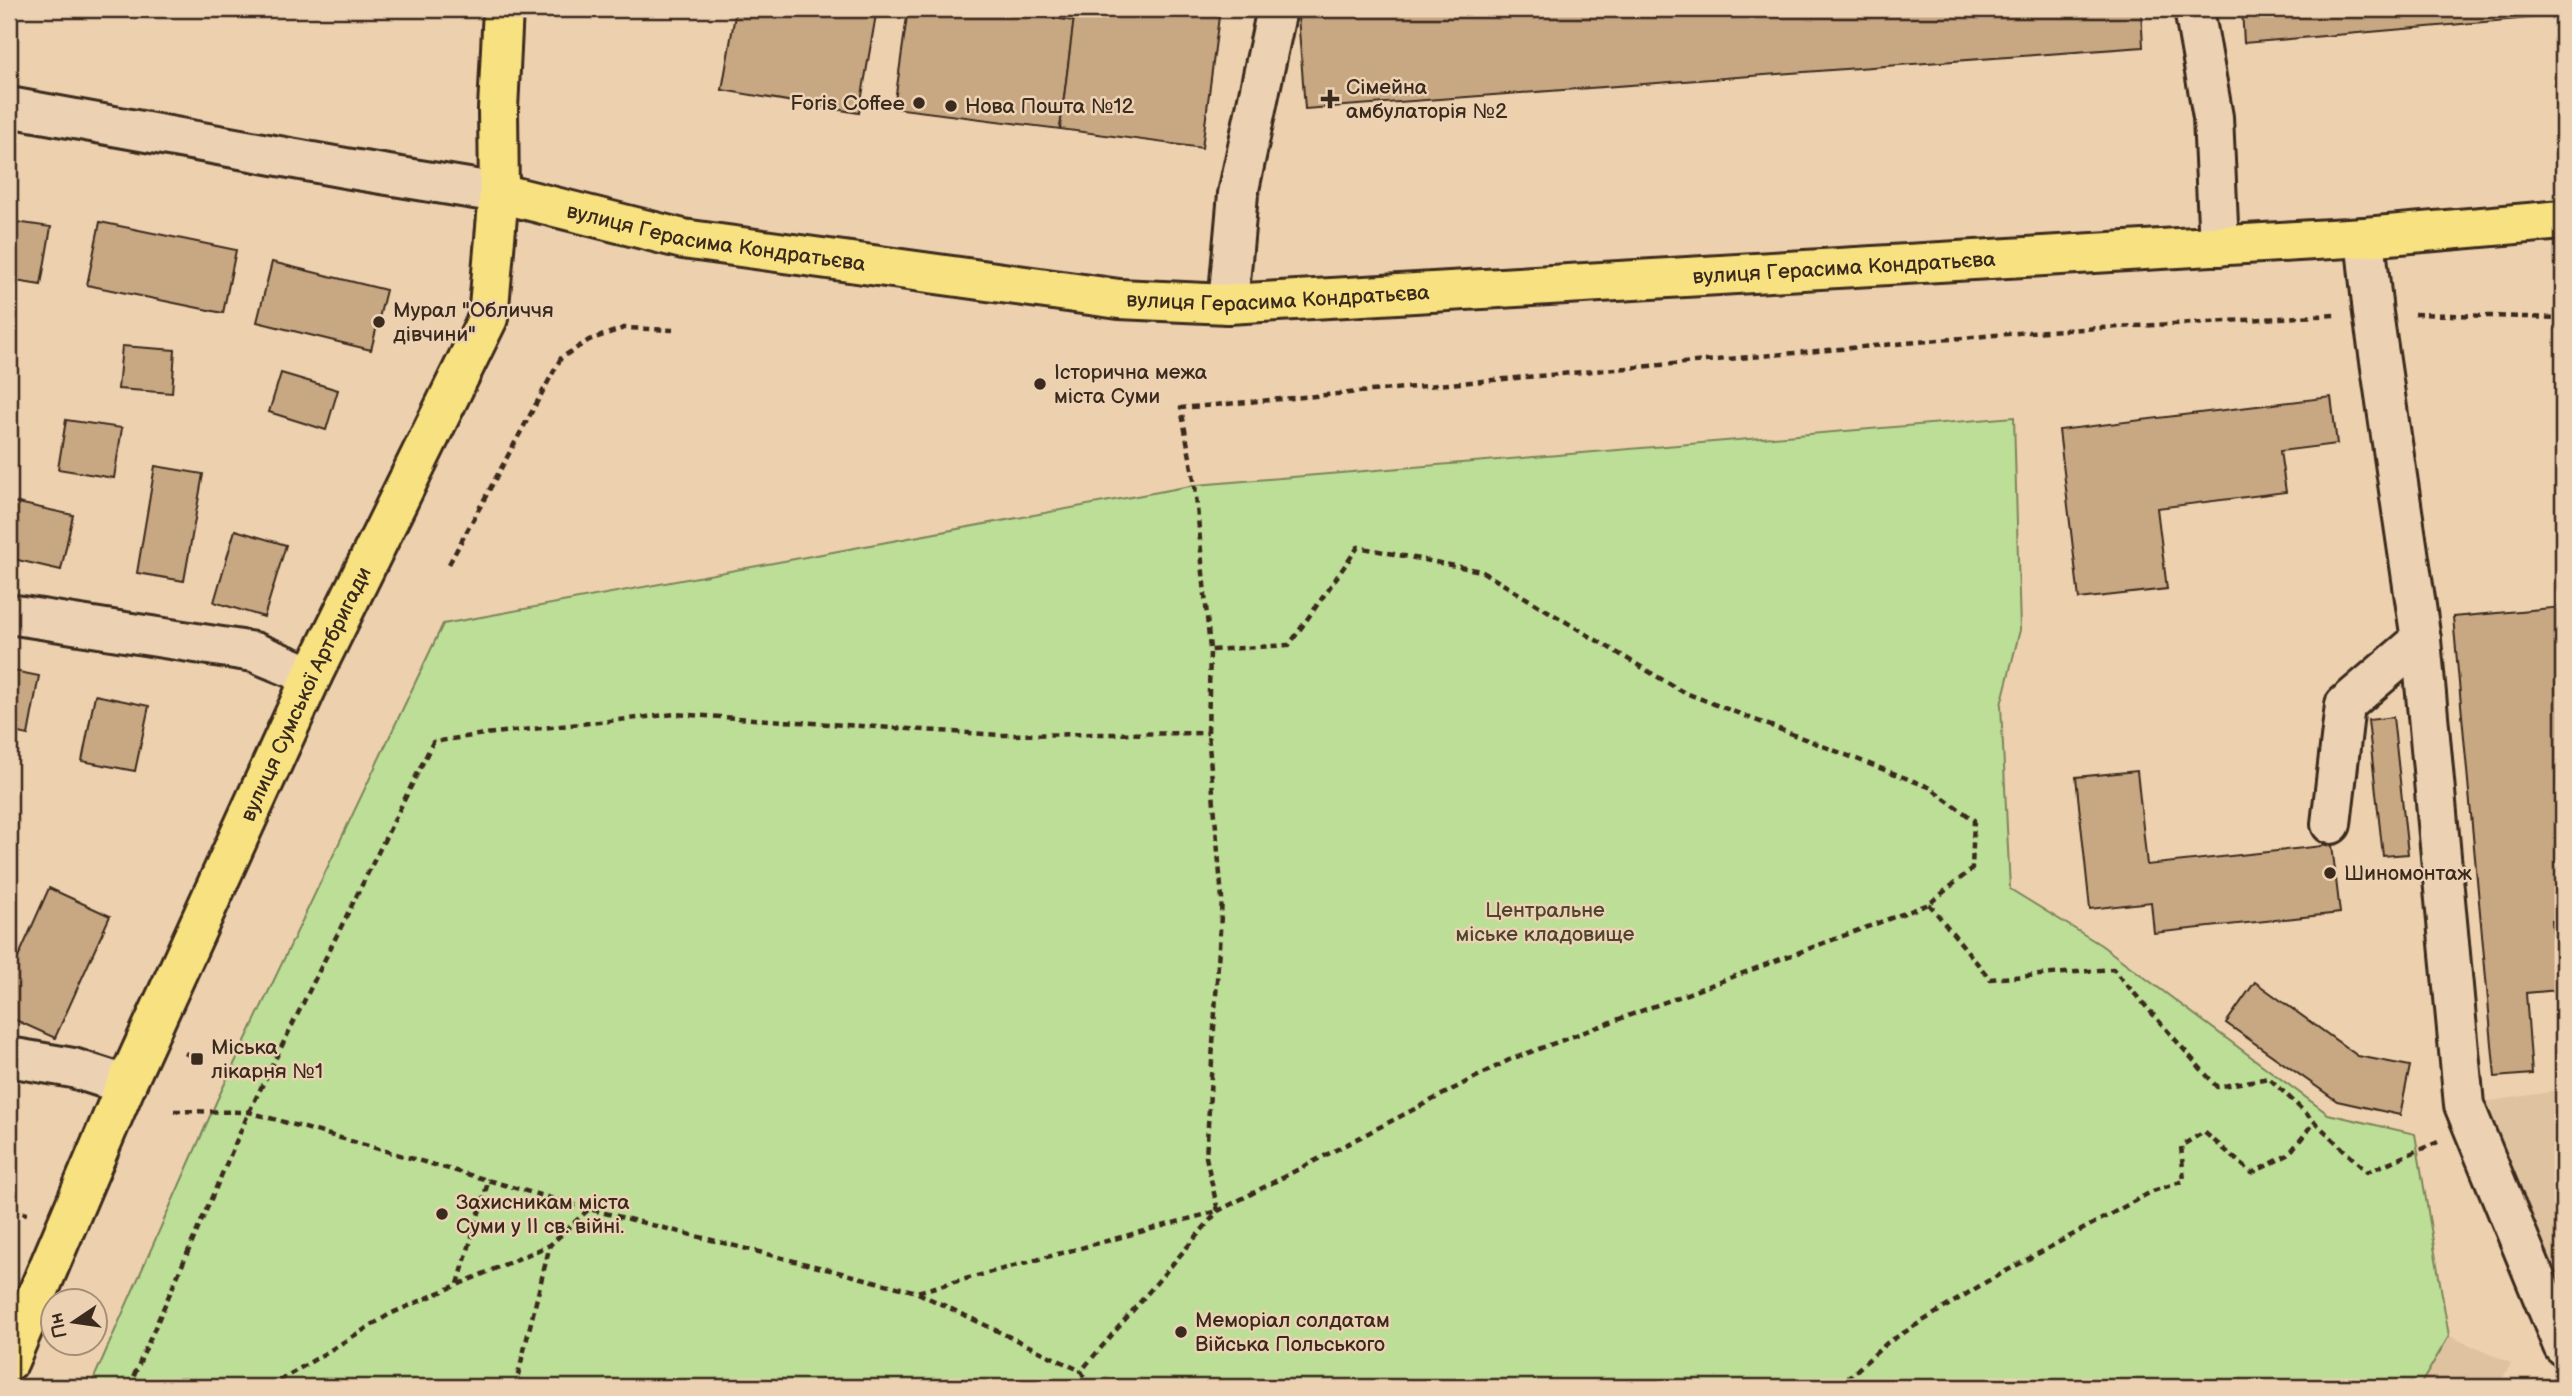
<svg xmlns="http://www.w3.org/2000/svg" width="2572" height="1396" viewBox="0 0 2572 1396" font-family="'Balsamiq Sans',sans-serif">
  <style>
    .built { fill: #dfc29f }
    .green { fill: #bcde97; stroke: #7c845a; stroke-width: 2 }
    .building { fill: #c7a883; stroke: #3b2a1e; stroke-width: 2 }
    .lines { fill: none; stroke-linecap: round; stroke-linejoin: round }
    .minor-casing { stroke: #3b2a1e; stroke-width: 44 }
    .major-casing { stroke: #3b2a1e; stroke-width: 44 }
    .path { stroke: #3b2a1e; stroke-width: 4.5; stroke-dasharray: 7 5; stroke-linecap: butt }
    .minor { stroke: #ecd2b3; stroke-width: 38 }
    .major { stroke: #f8e181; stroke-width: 38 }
    .poi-dot { fill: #3b2a1e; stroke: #ecd2b3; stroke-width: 2.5 }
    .labels { text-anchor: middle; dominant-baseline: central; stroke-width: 5; stroke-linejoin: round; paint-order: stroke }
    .poi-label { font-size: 21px; fill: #3b2a1e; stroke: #ecd2b3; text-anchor: start }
    .street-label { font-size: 21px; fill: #3b2a1e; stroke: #ecd2b3 }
    .park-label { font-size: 21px; fill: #4e4530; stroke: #ecd2b3 }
  </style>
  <rect width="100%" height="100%" fill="#edd1af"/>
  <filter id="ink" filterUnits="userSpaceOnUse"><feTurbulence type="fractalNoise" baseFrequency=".0143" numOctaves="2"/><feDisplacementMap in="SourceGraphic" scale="14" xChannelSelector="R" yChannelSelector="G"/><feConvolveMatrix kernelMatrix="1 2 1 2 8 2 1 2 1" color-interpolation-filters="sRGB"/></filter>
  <g filter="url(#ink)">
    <g class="built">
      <path d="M2563,1090v256l-99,-241z"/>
      <path d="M2449,1336l62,27 -13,24h-79z"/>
    </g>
    <path class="green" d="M2014,417l6,213 -19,75 9,184 91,56 227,169 87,20 34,202 -30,51h-2329l128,-289 225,-474 753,-139z"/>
    <g class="building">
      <path d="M736,9h141l-18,104 -137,-23z"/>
      <path d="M908,9h80l86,12 -14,108 -166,-21z"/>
      <path d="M1075,9h145l-18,139 -142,-19z"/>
      <path d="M1402,9h739l2,38 -838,62 -7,-93z"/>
      <path d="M2242,9h321v6l-319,28z"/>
      <path d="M9,221l42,6 -10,58 -32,-5z"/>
      <path d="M100,222l136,28 -13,63 -136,-28z"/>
      <path d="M272,262l114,28 -15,60 -114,-28z"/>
      <path d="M122,346l53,4 -3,43 -54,-4z"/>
      <path d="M281,373l57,17 -12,40 -57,-18z"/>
      <path d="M2331,397l6,47 -57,7 6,41 -129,16 10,81 -88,10 -20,-169z"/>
      <path d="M66,420l56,8 -8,50 -56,-9z"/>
      <path d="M155,466l48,8 -19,107 -47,-8z"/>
      <path d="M9,501l64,14 -12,55 -52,-12z"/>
      <path d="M235,530l51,15 -22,72 -50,-15z"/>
      <path d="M2563,607v313l-11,1 6,69 -32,3 6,81 -37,3 -42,-460z"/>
      <path d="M9,670l30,6 -11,59 -19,-4z"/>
      <path d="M95,695l54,11 -14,65 -53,-10z"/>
      <path d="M2393,717l15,137 -25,2 -15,-136z"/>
      <path d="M2137,771l10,94 185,-20 8,68 -186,20 -3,-31 -61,7 -14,-132z"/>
      <path d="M49,888l61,28 -55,122 -46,-21v-39z"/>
      <path d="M2255,982l103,74 52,10 -10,49 -63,-14 -111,-78z"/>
    </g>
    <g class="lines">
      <g class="minor-casing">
        <g id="minor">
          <path d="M2194,9l19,108 6,129"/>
          <path d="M9,107l336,61 154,25"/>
          <path d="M2365,237l8,76 48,327 43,465 99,241"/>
          <path d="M1228,304l10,-110 39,-185"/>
          <path d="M9,614l245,38 58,24"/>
          <path d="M2331,824l14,-119 76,-65"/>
          <path d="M9,1057l64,11 53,17"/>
        </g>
      </g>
      <g class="major-casing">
        <g id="major">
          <path id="s1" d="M499,193l184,46 436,60 109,5 1137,-67 198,-17"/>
          <path id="s2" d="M9,1361l117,-276 186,-409 176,-358 11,-125 -1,-84 5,-100"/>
        </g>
      </g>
      <g class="path">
        <path d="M2414,314l149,4"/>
        <path d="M449,564l112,-206 28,-18 35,-12 49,2"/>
        <path d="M1929,904l61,75 123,-10 104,118 52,-9 98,94 71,-30"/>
        <path d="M185,1053l12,6"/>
        <path d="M174,1111l75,1 340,97 328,83 301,-81 -12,-54 16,-258 -14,-166 2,-83 -15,-165 -14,-77 848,-76 306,-17"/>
        <path d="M11,1209l16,5"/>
        <path d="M458,1284l31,-105"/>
        <path d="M918,1293l163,78"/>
        <path d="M129,1387l120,-275 184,-370 51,-8 191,-20 326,21 207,-2"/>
        <path d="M269,1387l121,-73 160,-69 38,-35"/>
        <path d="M515,1387l35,-142"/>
        <path d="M1090,1387l-9,-16 137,-160 291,-151 420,-156 43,-35 2,-49 -45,-33 -246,-95 -202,-121 -123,-24 -69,98 -79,5"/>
        <path d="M1838,1387l49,-44 99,-61 167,-91 31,-10 -3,-35 23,-14 48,41 36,-18 27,-33"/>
      </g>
      <use href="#minor" class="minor"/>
      <use href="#major" class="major"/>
    </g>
  </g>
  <g class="poi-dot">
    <path d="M1326.5 88.5h7v7h7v7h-7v7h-7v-7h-7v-7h7z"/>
    <circle cx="919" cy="103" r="7"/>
    <circle cx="951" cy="106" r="7"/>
    <circle cx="379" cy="322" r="7"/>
    <circle cx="1040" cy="384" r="7"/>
    <circle cx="2330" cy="873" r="7"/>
    <rect x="190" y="1052" width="14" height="14" rx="3.5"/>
    <circle cx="442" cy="1214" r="7"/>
    <circle cx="1181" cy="1332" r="7"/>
  </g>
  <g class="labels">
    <g class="poi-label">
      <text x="1346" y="87">Сімейна<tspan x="1346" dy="24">амбулаторія №2</tspan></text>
      <text x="905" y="103" text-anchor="end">Foris Coffee</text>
      <text x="965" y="106">Нова Пошта №12</text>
      <text x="393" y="310">Мурал "Обличчя<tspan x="393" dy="24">дівчини"</tspan></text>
      <text x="1054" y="372">Історична межа<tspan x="1054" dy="24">міста Суми</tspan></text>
      <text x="2344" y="873">Шиномонтаж</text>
      <text x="211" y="1047">Міська<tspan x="211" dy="24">лікарня №1</tspan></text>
      <text x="456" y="1202">Захисникам міста<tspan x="456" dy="24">Суми у ІІ св. війні.</tspan></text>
      <text x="1195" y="1320">Меморіал солдатам<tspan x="1195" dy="24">Війська Польського</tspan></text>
    </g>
    <g class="street-label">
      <text stroke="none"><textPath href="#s1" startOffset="222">вулиця Герасима Кондратьєва</textPath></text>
      <text stroke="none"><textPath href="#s1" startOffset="1356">вулиця Герасима Кондратьєва</textPath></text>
      <text stroke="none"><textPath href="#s1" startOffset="789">вулиця Герасима Кондратьєва</textPath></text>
      <text stroke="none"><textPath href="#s2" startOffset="730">вулиця Сумської Артбригади</textPath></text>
    </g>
    <g class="park-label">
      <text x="1545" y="910">Центральне<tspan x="1545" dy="24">міське кладовище</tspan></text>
    </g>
  </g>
  <rect width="2572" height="1396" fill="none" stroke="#ecd2b3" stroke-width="35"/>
  <rect x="18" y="18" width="2537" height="1361" fill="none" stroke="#3b2a1e" stroke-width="2.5" filter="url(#ink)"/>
  <g transform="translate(74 1322) rotate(257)"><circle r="33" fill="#ecd2b3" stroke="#a58f77" stroke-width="2"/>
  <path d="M0-5L12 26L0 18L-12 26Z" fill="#3b2a1e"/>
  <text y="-10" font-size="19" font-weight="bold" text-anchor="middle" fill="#3b2a1e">Пн</text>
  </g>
</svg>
